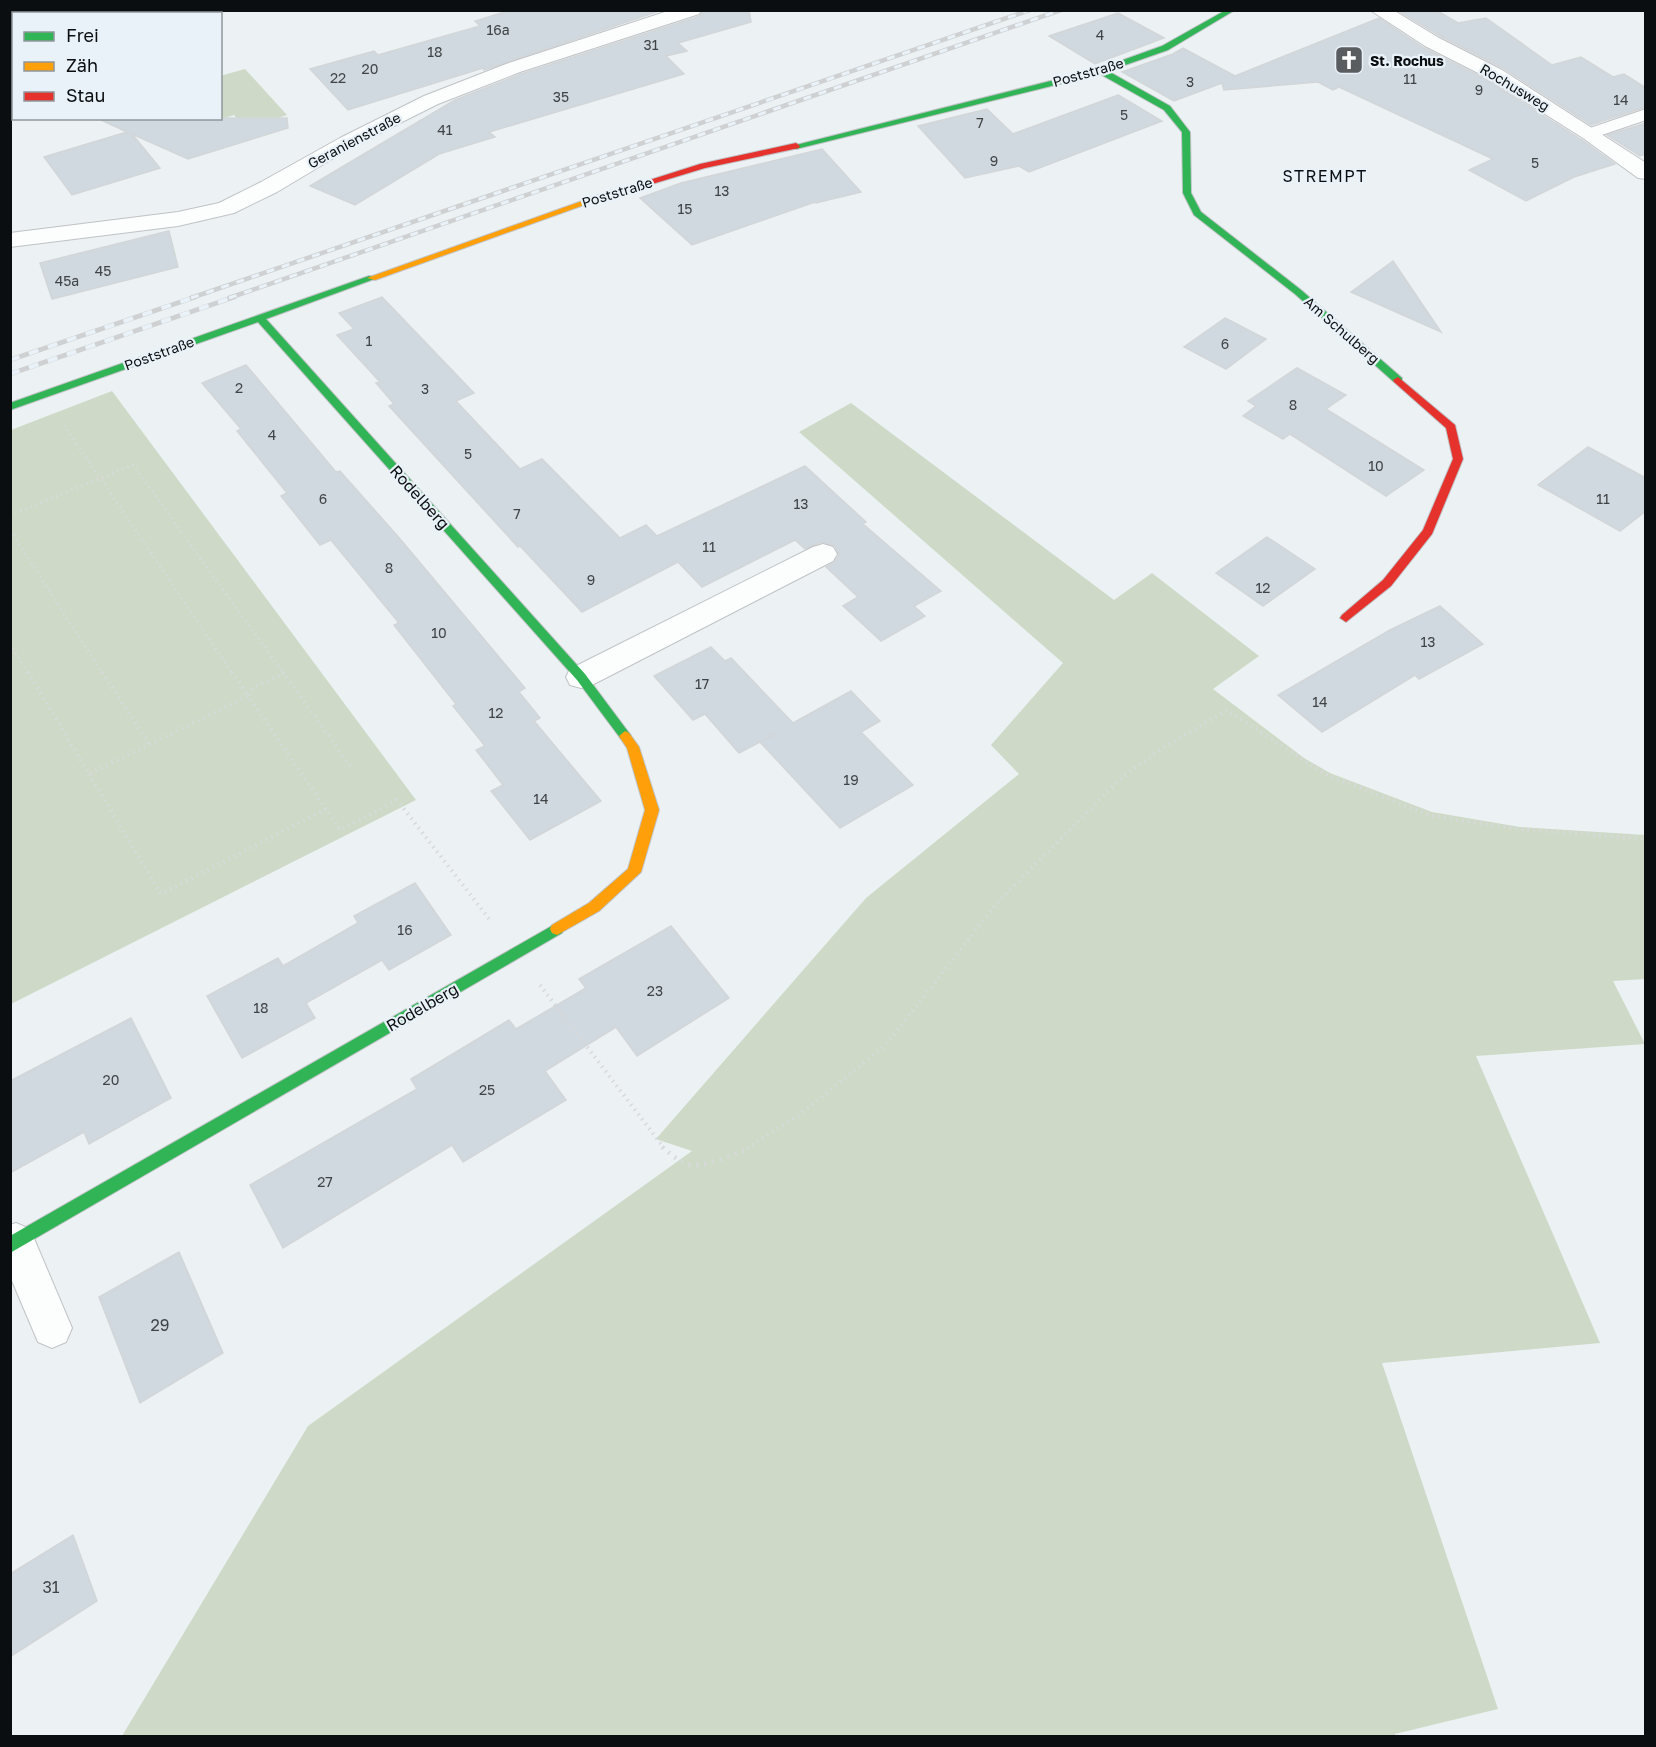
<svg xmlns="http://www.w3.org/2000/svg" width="1656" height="1747" viewBox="0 0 1656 1747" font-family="'Golos Text',sans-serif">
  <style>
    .green { fill: #cedac7 }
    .building { fill: #d0d9df; stroke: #d3d6d8; stroke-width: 1.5 }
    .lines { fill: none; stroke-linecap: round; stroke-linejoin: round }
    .lane-casing { stroke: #c0c3c6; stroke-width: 2 }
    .street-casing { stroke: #c0c3c6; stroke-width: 2 }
    .fast-casing { stroke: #c0c3c6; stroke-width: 2 }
    .slow-casing { stroke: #c0c3c6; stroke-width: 2 }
    .jam-casing { stroke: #c0c3c6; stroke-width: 2 }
    .path-far2 { stroke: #d8d9da; stroke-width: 3; stroke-dasharray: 1.5 4; stroke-linecap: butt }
    .path-far1 { stroke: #d8d9da; stroke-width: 4; stroke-dasharray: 1.5 4.5; stroke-linecap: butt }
    .path { stroke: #d8d9da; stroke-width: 4.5; stroke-dasharray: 2 6; stroke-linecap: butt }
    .lane { fill: #fcfdfd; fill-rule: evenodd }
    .street { fill: #fcfdfd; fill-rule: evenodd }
    .fast { fill: #30b455; fill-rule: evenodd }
    .slow { fill: #ff9f0a; fill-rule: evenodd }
    .jam { fill: #e5322d; fill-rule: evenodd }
    .rail-far1-casing { stroke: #ced0d1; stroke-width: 4.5 }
    .rail-casing { stroke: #ced0d1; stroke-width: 5 }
    .rail-far1 { stroke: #e9f2f8; stroke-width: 3; stroke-dasharray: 8; stroke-linecap: butt }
    .rail { stroke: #e9f2f8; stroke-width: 4; stroke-dasharray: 10; stroke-linecap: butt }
    .labels { text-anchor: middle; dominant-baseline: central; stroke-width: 4.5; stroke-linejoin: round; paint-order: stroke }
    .number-label { font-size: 14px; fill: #404447 }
    .far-poi-label { font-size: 14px; font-weight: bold; fill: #0b0e10; stroke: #e9f2f8; text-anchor: start }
    .far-street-label { font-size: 14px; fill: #0b0e10; stroke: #e9f2f8 }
    .far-quarter-label { font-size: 16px; letter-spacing: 1.5px; fill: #0b0e10; stroke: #e9f2f8 }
    .street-label { font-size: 16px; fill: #0b0e10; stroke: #e9f2f8 }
    .near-number-label { font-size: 16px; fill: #404447 }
  </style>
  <rect width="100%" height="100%" fill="#ecf1f4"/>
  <g class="green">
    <path d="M245,69l42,46 -42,13 -11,-13 -13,4 -1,-43z"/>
    <path d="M112,391l304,409 -405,204v-574z"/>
    <path d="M851,403l263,197 38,-27 107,83 -46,33 91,69 26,15 102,39 88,15 125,8v144l-32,2 32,63 -169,12 124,287 -218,20 116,346 -103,25v2h-1273l186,-310 384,-275 -36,-12 210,-241 153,-124 -28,-29 72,-82 -264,-231z"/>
  </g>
  <g class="building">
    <path d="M511,10h151l-178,60 -1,-2 -135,42 -38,-41 64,-18 4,4 102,-29 -5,-5z"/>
    <path d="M703,10h46l2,12 -73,21 9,8 -21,5 18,18 -195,58 6,5 -56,17 -84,51 -45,-19 145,-86 66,-26 179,-58z"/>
    <path d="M1405,10h31l22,13 28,-5 66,47 29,-8 32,20 11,-3 22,14v19l-55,18 -88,-57 -63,-32 -40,-24z"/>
    <path d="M1118,13l46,25 -69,26 -46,-28z"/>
    <path d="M1379,18l45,30 63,32 95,60 33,24 -41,13 -48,24 -57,-31 24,-11 -154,-72 -6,3 -15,-8 -94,8 -2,-7 -48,18 -52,-29 51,-18 10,-6 52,28z"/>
    <path d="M1118,95l44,26 -133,51 -10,-6 -54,12 -47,-52 69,-17 26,25z"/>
    <path d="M97,118h190l1,10 -100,31 -56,-25 28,34 -88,27 -28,-38 83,-25z"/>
    <path d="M1646,123v31l-6,2 -33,-21z"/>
    <path d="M822,149l39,43 -45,11 -1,-1 -123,43 -52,-47 41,-15z"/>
    <path d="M169,231l9,36 -126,32 -12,-36z"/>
    <path d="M1393,261l48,71 -90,-40z"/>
    <path d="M382,297l92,96 -18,8 64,68 22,-10 78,79 26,-13 11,11 148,-70 61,56 -3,2 78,67 -27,15 11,10 -44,25 -38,-35 15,-9 -32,-30 8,-4 5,-8 -4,-9 -13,-4 -17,7 -10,-9 -93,47 -24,-25 -96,50 -62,-66 -2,1 -129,-141 5,-2 -18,-21 4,-1 -43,-47 17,-6 -15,-16z"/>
    <path d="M1225,318l41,21 -40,30 -42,-22z"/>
    <path d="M246,365l90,107 4,-1 61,69 124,148 -6,4 21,26 -6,3 67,80 -71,39 -39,-49 12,-6 -27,-35 9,-4 -32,-40 3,-2 -62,-79 5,-2 -68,-83 -11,5 -39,-49 6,-3 -50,-62 4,-2 -39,-46z"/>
    <path d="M1297,368l49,27 -20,14 98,61 -38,26 -96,-62 -7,5 -40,-23 13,-10 -8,-5z"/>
    <path d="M1588,447l58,31v33l-26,20 -82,-46z"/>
    <path d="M1267,537l48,32 -52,37 -47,-33z"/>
    <path d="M1440,606l43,38 -64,35 -4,-4 -93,57 -44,-37 112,-65z"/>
    <path d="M711,647l14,14 6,-3 62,65 58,-32 29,30 -19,11 52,53 -73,43 -80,-86 15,-8 -36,19 -34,-39 -12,6 -39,-44z"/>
    <path d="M415,883l36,52 -62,35 -7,-10 -76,43 9,15 -73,40 -35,-62 71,-38 5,8 75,-43 -4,-7z"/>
    <path d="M671,926l58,72 -92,58 -21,-29 -71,44 21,29 -103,62 -11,-17 -169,103 -33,-63 167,-96 -6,-10 98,-59 7,9 70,-41 -7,-9z"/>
    <path d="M131,1018l40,80 -82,46 -5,-12 -74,41v-92z"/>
    <path d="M179,1252l44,101 -83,50 -41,-106z"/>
    <path d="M73,1535l24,66 -87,56v-83z"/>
  </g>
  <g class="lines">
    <g class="lane-casing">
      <g id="lane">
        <path d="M14,58v10l-4,1v-10z"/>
        <path d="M1646,109v11l-56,19 -6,-1 -3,-4 3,-4z"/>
      </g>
    </g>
    <g class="street-casing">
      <g id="street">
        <path d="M671,10h30l-2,4 -179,58 -82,32 -84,42 -77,46 -43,21 -56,13 -168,21v-14l168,-21 41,-9 42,-21 79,-44 84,-42 82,-32z"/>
        <path d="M1370,10h23l46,28 63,32 144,93v16l-8,-1 -55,-40 -95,-60 -63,-32z"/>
        <path d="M823,544l10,3 4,7 -4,7 -241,124 -11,3 -11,-3 -4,-8 4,-8 243,-122z"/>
        <path d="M16,1223l14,6 42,99 -6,14 -14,6 -14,-6 -28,-66v-51z"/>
      </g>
    </g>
    <g class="fast-casing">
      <g id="fast">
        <path d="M1226,10h9l-67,40 -60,21 62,35 20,26 1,61 10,19 100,78 101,88v4h-8l-99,-88 -101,-79 -11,-22 -1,-61 -18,-22 -64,-36 -304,75 -4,-3 306,-77 64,-23z"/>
        <path d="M369,276l8,2 -111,41 319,355 44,59 2,3 -2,3h-8l-44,-59 -319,-358 -248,88v-7z"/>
        <path d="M557,923l5,2 2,4 -2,4 -552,320v-17z"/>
      </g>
    </g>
    <g class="slow-casing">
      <g id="slow">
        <path d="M613,190l7,2 -245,88 -8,-2z"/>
        <path d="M625,731l4,2 10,14 20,63 -18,62 -42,39 -42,24 -5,-2 -2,-4 2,-4 37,-22 39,-34 17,-59 -18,-62 -8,-12z"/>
      </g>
    </g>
    <g class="jam-casing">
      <g id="jam">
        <path d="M796,143l4,3 -1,2 -94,20 -89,27 -4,-3 88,-28z"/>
        <path d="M1398,377l57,48 8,34 -31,75 -41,52 -45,36 -6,-4 2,-3 41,-35 40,-50 30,-71 -7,-31 -52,-46 -1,-2z"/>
      </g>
    </g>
    <g class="path-far2">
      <path d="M64,425l169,249"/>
      <path d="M10,515l123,-50 151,209"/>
      <path d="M10,530l93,144"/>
      <path d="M10,643l18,31"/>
    </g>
    <g class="path-far1">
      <path d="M28,672l61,102 159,-78 78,113"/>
      <path d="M102,672l47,72"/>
      <path d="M232,672l16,24 6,-9 30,-14"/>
      <path d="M283,672l68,95"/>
      <path d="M89,774l72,120 165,-85 14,21 57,-30 93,120"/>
      <path d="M540,985l124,163"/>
      <path d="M747,1148l48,-30 90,-72 113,-144 121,-122 45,-33 63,-37 100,65 105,41 88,13 126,10"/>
    </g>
    <path class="path" d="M662,1147c23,19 28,23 56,13 11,-4 22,-7 31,-13"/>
    <use href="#lane" class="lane"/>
    <use href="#street" class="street"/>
    <use href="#fast" class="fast"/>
    <use href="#slow" class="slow"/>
    <use href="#jam" class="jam"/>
    <g class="rail-far1-casing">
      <g id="rail-far1">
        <path d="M191,298l839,-288"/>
        <path d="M229,298l832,-288"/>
      </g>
    </g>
    <g class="rail-casing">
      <g id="rail">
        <path d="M10,360l185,-63"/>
        <path d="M10,374l224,-77"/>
      </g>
    </g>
    <use href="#rail-far1" class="rail-far1"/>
    <use href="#rail" class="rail"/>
  </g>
  <defs>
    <g id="church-square" transform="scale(1.5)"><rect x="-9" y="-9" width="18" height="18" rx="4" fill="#5a5d60" stroke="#e9f2f8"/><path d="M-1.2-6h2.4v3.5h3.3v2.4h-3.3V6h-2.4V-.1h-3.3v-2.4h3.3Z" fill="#fff"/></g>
  </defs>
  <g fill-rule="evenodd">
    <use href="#church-square" x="1349" y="60"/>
  </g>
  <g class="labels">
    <g class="number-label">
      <text x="498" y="29">16a</text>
      <text x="1100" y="34">4</text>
      <text x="651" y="44">31</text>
      <text x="435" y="51">18</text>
      <text x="370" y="68">20</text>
      <text x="338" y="77">22</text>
      <text x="1410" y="78">11</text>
      <text x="1190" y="81">3</text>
      <text x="1479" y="89">9</text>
      <text x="561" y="96">35</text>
      <text x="1621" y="99">14</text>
      <text x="1124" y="114">5</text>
      <text x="980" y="122">7</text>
      <text x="445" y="129">41</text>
      <text x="994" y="160">9</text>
      <text x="1535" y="162">5</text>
      <text x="722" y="190">13</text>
      <text x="685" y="208">15</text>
      <text x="103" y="270">45</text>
      <text x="67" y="280">45a</text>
      <text x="369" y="340">1</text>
      <text x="1225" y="343">6</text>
      <text x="239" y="387">2</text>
      <text x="425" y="388">3</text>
      <text x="1293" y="404">8</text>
      <text x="272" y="434">4</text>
      <text x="468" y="453">5</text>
      <text x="1376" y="465">10</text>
      <text x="323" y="498">6</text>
      <text x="1603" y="498">11</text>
      <text x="801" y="503">13</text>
      <text x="517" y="513">7</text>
      <text x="709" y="546">11</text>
      <text x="389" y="567">8</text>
      <text x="591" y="579">9</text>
      <text x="1263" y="587">12</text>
      <text x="439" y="632">10</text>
      <text x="1428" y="641">13</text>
      <text x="702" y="683">17</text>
      <text x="1320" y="701">14</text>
      <text x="496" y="712">12</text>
      <text x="851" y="779">19</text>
      <text x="541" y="798">14</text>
      <text x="405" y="929">16</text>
      <text x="655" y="990">23</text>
      <text x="261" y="1007">18</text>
      <text x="111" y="1079">20</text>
      <text x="487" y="1089">25</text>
      <text x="325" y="1181">27</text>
    </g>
    <g class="far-poi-label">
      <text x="1370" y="60">St. Rochus</text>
    </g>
    <g class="far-street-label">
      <text transform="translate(1088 72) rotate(-16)">Poststraße</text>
      <text transform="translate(1515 87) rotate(31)">Rochusweg</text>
      <text transform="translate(354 140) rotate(-28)">Geranienstraße</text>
      <text transform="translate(617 192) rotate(-17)">Poststraße</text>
      <text transform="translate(1342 330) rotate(41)">Am Schulberg</text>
      <text transform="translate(159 353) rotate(-20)">Poststraße</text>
    </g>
    <g class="far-quarter-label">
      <text x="1325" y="176">STREMPT</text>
    </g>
    <g class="street-label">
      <text transform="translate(420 497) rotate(48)">Rodelberg</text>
      <text transform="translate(422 1007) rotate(-30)">Rodelberg</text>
    </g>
    <g class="near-number-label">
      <text x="160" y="1325">29</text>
      <text x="51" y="1587">31</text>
    </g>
  </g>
  <rect width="1656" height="1747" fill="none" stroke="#0b0e10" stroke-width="24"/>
  <rect x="12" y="12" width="210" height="108" fill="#e9f2f8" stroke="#90979b" stroke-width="1.5"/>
  <rect x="24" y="32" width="30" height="9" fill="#30b455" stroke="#90979b" stroke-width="1.5"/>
  <text x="66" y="42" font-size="18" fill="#0b0e10">Frei</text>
  <rect x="24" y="62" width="30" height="9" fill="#ff9f0a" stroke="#90979b" stroke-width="1.5"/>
  <text x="66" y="72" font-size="18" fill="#0b0e10">Zäh</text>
  <rect x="24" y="92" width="30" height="9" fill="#e5322d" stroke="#90979b" stroke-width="1.5"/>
  <text x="66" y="102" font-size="18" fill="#0b0e10">Stau</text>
</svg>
